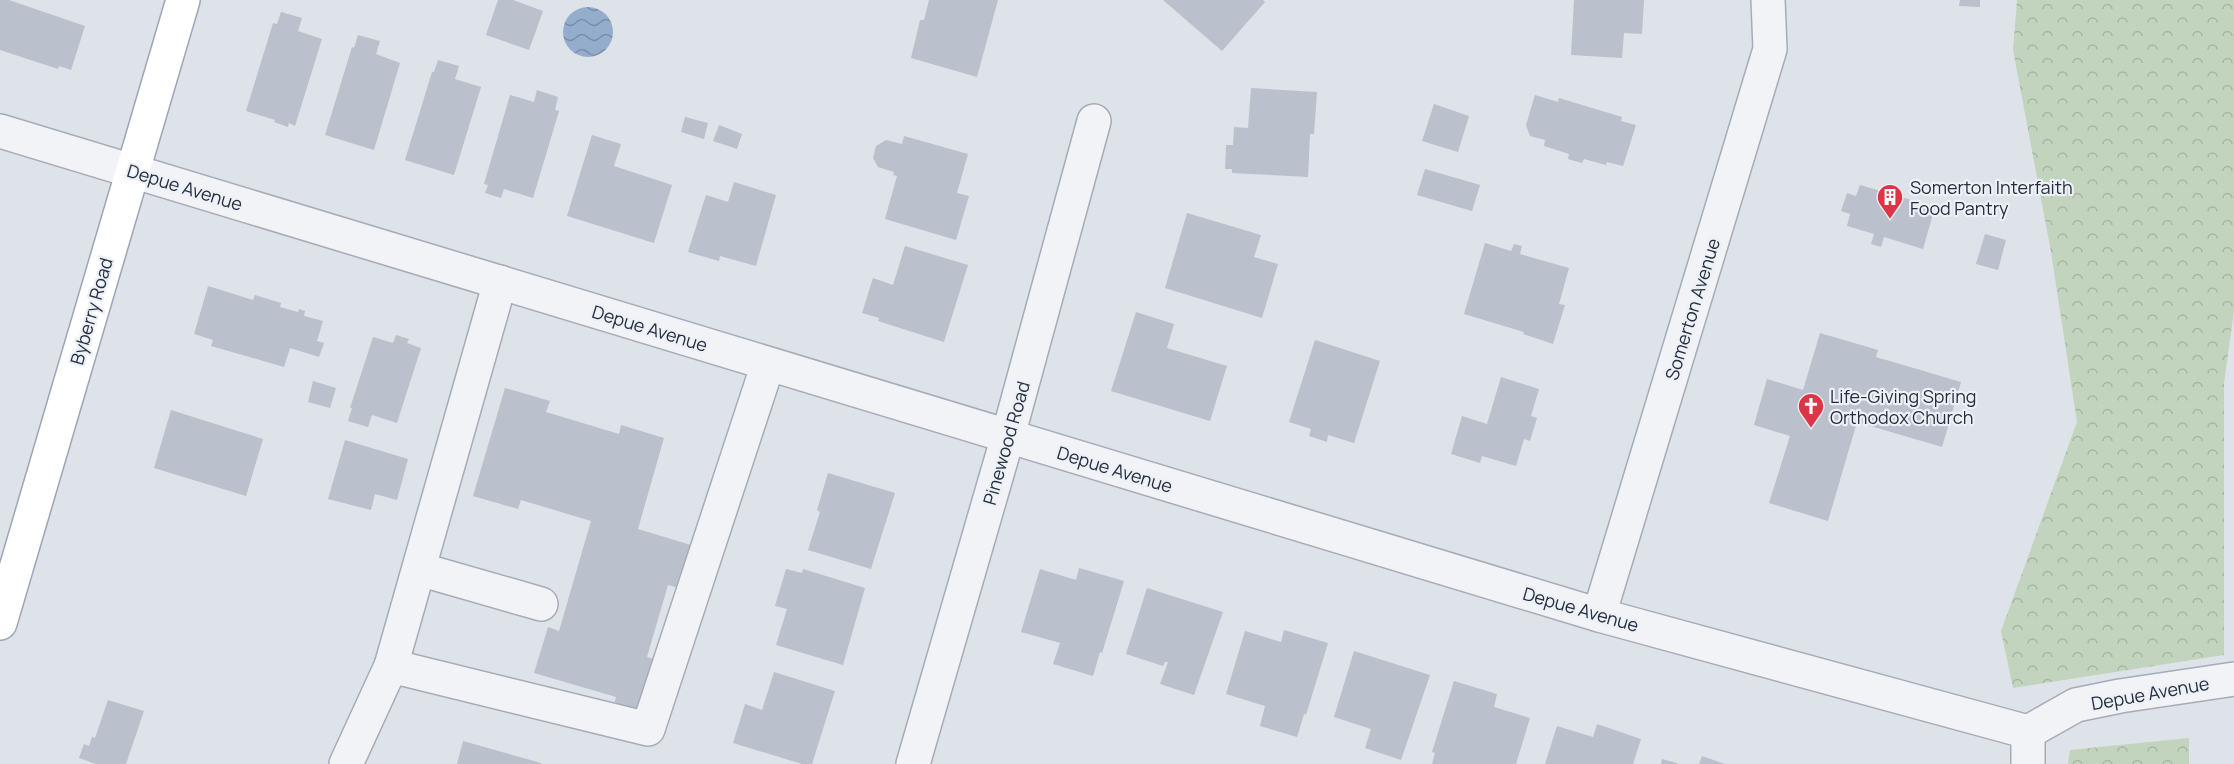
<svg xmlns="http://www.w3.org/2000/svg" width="2234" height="764" viewBox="0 0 2234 764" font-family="Manrope,sans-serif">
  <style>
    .forest { fill: url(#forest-crowns) }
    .water { fill: url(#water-waves) }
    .building { fill: #bac0cc }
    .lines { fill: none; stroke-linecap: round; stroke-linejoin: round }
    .minor-casing { stroke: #a6acb7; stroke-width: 36 }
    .major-casing { stroke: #9ca5b6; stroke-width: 36 }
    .minor { stroke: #f1f3f7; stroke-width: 33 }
    .major { stroke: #fff; stroke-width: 33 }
    .labels { text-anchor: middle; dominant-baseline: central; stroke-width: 4.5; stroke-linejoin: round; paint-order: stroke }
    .street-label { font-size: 18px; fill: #252e41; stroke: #edf1f6 }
    .poi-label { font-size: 18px; fill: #252e41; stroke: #edf1f6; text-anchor: start }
  </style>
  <defs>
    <pattern id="forest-crowns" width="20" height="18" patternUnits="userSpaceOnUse" patternTransform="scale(1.5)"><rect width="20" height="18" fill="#c2d4be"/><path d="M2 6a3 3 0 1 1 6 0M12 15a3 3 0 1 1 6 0" fill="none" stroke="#a7b6a4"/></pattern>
    <pattern id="water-waves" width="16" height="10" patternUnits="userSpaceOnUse" patternTransform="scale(1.5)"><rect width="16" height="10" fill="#95adcd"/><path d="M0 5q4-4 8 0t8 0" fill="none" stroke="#798da8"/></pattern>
  </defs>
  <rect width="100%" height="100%" fill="#dee2e9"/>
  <g class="forest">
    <path d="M2017,0h217v311l-10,72v272l-211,33 -12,-57 76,-209 -26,-170 -38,-202z"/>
    <path d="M2189,738v26h-121l2,-14z"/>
  </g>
  <circle class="water" cx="588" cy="32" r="25"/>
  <g class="building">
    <path d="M0,0h9l76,26 -14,44 -12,-4 -1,3 -58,-19z"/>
    <path d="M498,0h15l30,11 -14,39 -43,-15z"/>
    <path d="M929,0h69l-21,77 -66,-19 9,-38h4z"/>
    <path d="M1163,0h100l2,2 -43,49z"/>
    <path d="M1574,0h70l-2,34 -18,-1 -2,25 -51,-3z"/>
    <path d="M1960,0h20v7l-21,-1z"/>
    <path d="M281,12l21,6 -4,13 24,8 -27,87 -6,-3 -1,4 -14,-5 1,-2 -29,-9 27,-88 4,1z"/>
    <path d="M358,35l22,6 -4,13 24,9 -26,87 -49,-15 27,-88 2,1z"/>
    <path d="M438,60l21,6 -4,13 26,8 -27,88 -49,-15 27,-88h2z"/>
    <path d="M1251,88l66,4 -3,42h-4l-2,43 -76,-4v-4h-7l1,-24h7l1,-18 14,1z"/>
    <path d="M537,90l21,7 -3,13 4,1 -26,87 -29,-9 -3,9 -16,-5 3,-8 -4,-1 26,-89 24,7z"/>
    <path d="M1535,95l23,7 1,-4 63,19 -1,4 15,4 -13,41 -16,-4 -1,3 -22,-6 -2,4 -14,-4 1,-5 -25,-8 1,-6 -15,-4 -4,-11z"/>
    <path d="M1434,104l35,12 -11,36 -36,-11z"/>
    <path d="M685,117l23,6 -4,16 -23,-7z"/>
    <path d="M719,125l23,9 -5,15 -24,-8z"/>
    <path d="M592,135l29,9 -7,22 58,19 -18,58 -87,-27z"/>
    <path d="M904,136l64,18 -11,39 12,3 -13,44 -71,-21 12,-43 -4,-1 1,-3 -16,-5 -5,-9 3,-12 10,-6 16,4z"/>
    <path d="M1425,169l55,16 -8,26 -55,-16z"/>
    <path d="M734,182l42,13 -20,71 -36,-10 -1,5 -31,-9 18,-57 22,7z"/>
    <path d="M1860,185l75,22 -12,42 -39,-12 -3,10 -10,-3 3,-10 -27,-8 3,-12 -9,-3 6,-18 9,3z"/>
    <path d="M1187,213l74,22 -7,22 24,7 -16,54 -97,-30z"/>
    <path d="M1985,234l21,6 -8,30 -22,-6z"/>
    <path d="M1485,243l26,8 3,-7 8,2 -2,8 49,14 -10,36 6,1 -12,39 -30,-10 1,-2 -60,-18z"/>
    <path d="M905,246l63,19 -24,77 -66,-21 1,-3 -17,-5 11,-35 20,7z"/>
    <path d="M208,286l45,14 2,-5 26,8 -1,4 18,5 1,-3 6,2 -1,5 19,5 -6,20 7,2 -5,14 -29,-9 -6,19 -73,-21 2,-6 -19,-6z"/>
    <path d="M1136,312l38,12 -7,24 60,18 -17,55 -99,-30z"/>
    <path d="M1820,333l58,17 -2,7 85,25 -19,65 -85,-25 -29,99 -59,-18 21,-67 -36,-11 13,-46 36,11z"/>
    <path d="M396,335l13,4 -2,4 14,5 -24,75 -25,-8 -4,12 -20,-6 4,-13h-2l23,-71 20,6z"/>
    <path d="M1315,340l65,21 -26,82 -26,-8 -1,7 -18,-6 2,-7 -22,-7z"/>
    <path d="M1501,377l38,12 -8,27 6,2 -7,23 -6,-2 -8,27 -34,-10 -2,7 -29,-9 11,-38 25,8z"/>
    <path d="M313,381l23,7 -6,20 -22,-6z"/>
    <path d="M505,388l45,13 -4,11 73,22 2,-9 43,13 -26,91 53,16 -12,43 -11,-3 -21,72 10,3 -19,63 -27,-8 5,-18 -82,-24 14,-46 11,4 32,-110 -70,-21 -3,9 -45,-13z"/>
    <path d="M171,410l92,29 -17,57 -92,-28z"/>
    <path d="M345,440l63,19 -11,41 -22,-6 -4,16 -43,-11z"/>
    <path d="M828,473l67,20 -24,76 -63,-19 12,-38 -3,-2z"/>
    <path d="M1079,568l45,13 -22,72 -2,-1 -7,24 -40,-12 7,-21 -39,-11 19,-63 36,11z"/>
    <path d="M786,569l16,4 1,-4 62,19 -22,77 -67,-20 11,-36 -12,-3z"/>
    <path d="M1147,588l76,24 -29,83 -34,-11 8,-22h-3l-2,4 -37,-12z"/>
    <path d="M1284,630l44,13 -22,72 -2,-1 -7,23 -37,-11 5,-20 -39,-12 19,-63 36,11z"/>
    <path d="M1354,651l76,24 -29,85 -36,-12 6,-19 -37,-12z"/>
    <path d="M774,672l61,19 -23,73h-10l-69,-21 12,-39 17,6z"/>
    <path d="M1454,681l43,13 -3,13 36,11 -14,46h-84l3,-11 -3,-1z"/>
    <path d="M108,700l36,11 -18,53h-30l-17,-6 5,-14 5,2 3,-9 3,1z"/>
    <path d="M1597,724l44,15 -8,25h-88l12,-38 36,11z"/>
    <path d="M463,741l78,22v1h-84z"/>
    <path d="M1702,756l23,8h-26z"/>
    <path d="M1662,759l15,4v1h-16z"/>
  </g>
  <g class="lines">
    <g class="minor-casing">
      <g id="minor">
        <path d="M0,131l1599,484 429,117 48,-27 44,-9 114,-17"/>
        <path d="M419,569l122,35"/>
        <path d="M1599,615l171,-566 -2,-49"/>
        <path d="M391,666l257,63 120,-365"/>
        <path d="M346,764l45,-98 109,-384"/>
        <path d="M913,764l95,-328 86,-315"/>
        <path d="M2028,764v-32"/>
      </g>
    </g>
    <g class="major-casing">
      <path id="major" d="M0,623l183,-623"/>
    </g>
    <use href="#minor" class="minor"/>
    <use href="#major" class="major"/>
  </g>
  <defs>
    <g id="building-pin" transform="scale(1.35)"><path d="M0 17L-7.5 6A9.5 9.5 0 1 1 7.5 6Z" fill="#db3546" stroke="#edf1f6"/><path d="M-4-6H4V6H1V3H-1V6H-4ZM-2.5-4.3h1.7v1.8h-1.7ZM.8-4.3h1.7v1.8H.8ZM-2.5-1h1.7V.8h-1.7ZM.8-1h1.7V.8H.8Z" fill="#fff"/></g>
    <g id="church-pin" transform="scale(1.35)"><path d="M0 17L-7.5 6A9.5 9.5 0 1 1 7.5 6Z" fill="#db3546" stroke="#edf1f6"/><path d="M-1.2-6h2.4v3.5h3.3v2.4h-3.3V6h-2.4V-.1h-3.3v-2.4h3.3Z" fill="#fff"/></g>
  </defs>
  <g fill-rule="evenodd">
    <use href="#building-pin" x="1890" y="197"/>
    <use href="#church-pin" x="1811" y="406"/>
  </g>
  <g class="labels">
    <g class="street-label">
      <text transform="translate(185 187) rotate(17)">Depue Avenue</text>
      <text transform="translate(1692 309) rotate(-73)">Somerton Avenue</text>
      <text transform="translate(91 311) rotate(-74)">Byberry Road</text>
      <text transform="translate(650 328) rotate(17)">Depue Avenue</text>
      <text transform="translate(1006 443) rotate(-74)">Pinewood Road</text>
      <text transform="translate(1115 469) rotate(17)">Depue Avenue</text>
      <text transform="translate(1581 609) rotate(16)">Depue Avenue</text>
      <text transform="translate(2150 693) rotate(-10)">Depue Avenue</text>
    </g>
    <g class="poi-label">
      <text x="1910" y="187">Somerton Interfaith<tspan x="1910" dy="21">Food Pantry</tspan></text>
      <text x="1830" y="396">Life-Giving Spring<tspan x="1830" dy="21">Orthodox Church</tspan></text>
    </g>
  </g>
</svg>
